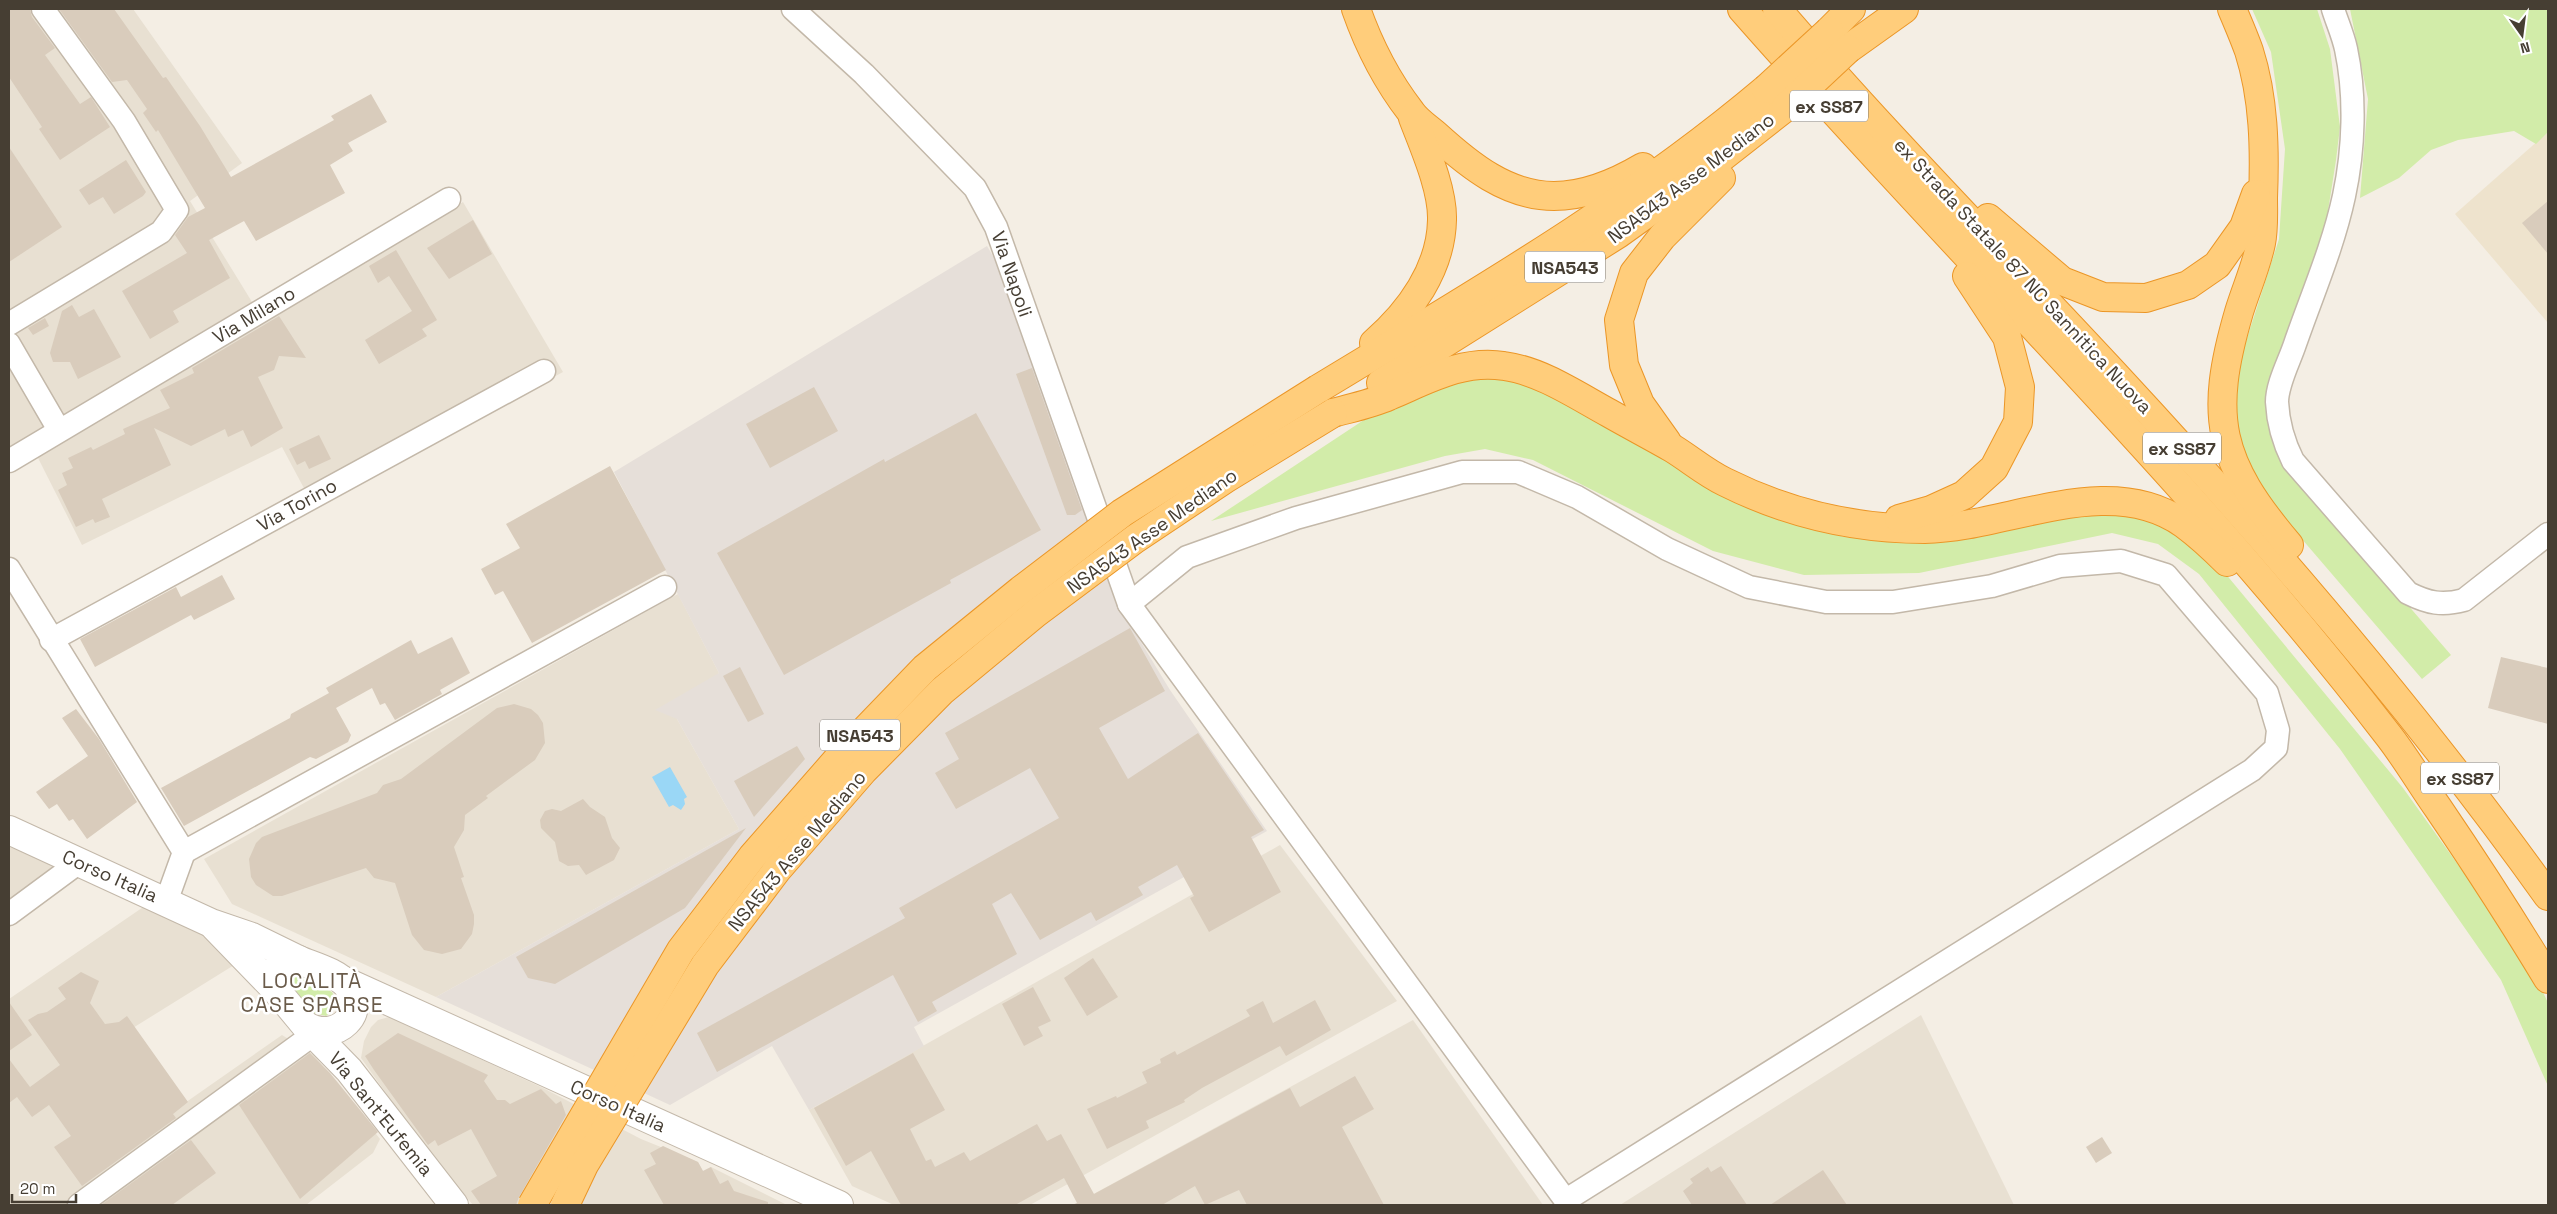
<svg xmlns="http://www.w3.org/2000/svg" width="2557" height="1214" viewBox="0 0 2557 1214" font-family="'Space Grotesk',sans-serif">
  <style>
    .residential { fill: #e8e0d2 }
    .industrial { fill: #e6dfd9 }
    .education { fill: #eee3cd }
    .green { fill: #d2eca9 }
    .water { fill: #9ad7f6 }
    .building { fill: #d9ccbc }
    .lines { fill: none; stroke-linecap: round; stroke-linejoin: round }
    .minor-casing { stroke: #c3b8a9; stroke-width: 25 }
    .tertiary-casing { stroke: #c3b8a9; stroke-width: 30 }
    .trunk-casing { stroke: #eb9627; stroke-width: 30 }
    .minor { stroke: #fff; stroke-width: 22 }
    .tertiary { stroke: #fff; stroke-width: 28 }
    .trunk { stroke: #ffcd7b; stroke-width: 28 }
    .trunk-bridge-casing { stroke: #eb9627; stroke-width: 30; stroke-linecap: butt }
    .trunk-bridge { stroke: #ffcd7b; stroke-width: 28 }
    .labels { text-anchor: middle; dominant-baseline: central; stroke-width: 5; stroke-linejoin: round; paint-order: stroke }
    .shield { fill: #fff; stroke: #7e7870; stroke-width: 1 }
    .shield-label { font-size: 18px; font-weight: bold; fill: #463e33 }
    .street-label { font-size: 19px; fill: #463e33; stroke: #fff }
    .quarter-label { font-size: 21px; letter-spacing: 1px; fill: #6a5b4a; stroke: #fff }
  </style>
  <rect width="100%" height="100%" fill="#f4eee4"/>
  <g class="residential">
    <path d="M9,9h124l109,154 -52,38 62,101 -243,146z"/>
    <path d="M463,202l100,170 -249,135 -32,-60 -200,98 -46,-91 194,-118z"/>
    <path d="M678,594l41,79 -42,46 62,110 -303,168 -204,-93 -28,-45z"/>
    <path d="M1280,845l117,156 -367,204h-136l-42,-19 -43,-76z"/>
    <path d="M9,847l75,27 -75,54z"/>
    <path d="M155,899l84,63 -111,69 54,74 100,-70 32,20 66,84 -7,14 -67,52h-297v-206z"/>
    <path d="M1921,1015l93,190h-394z"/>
    <path d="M389,1017l154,71 98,51 57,23 5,9 8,-4 76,38h-314l-50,-60 -62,-87 3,-17 7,-14 7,-7z"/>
    <path d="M1413,1020l130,185h-464l-2,-2z"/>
  </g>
  <path class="industrial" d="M987,246l16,27 116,333 51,84 97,141 -353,196 10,19 -115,64 -37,-64 -102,59 -234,-108 303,-168 -62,-110 -22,-9 64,-37 -105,-201z"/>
  <path class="education" d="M2548,132v191l-93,-109z"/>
  <g class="green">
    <path d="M2252,9h65l13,40 10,78 -4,33 -11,70 -55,176 105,161 76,88 -29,24 -158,-184 -22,-43 -10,-42 7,-47 40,-124 6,-90 -14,-97z"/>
    <path d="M2350,9h198v123l-12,12 -22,-13 -56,9 -27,10 -32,28 -39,20 8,-99z"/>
    <path d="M1498,373l59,15 194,121 93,28 88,3 186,-32 44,13 48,34 150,181 43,52 129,180 16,35v83l-47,-106 -161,-231 -141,-175 -41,-30 -46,-11 -193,40 -115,2 -91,-24 -180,-91 -48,-11 -40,7 -234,65 180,-119 59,-23z"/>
    <path d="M292,975h5l35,17 5,9 -3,9 -8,6 -12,-3 -25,-28 -1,-4z"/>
  </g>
  <path class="water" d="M670,767l17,30 -3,2 1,5 -4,6 -8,-5 -4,2 -17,-30z"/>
  <g class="building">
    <path d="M9,9h21l2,8 23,31 -10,7 35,49 11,-7 19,30 -50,33 -21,-31 3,-2 -33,-50z"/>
    <path d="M59,9h55l49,69 3,-1 34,49 31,51 103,-57 -3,-4 40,-22 16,28 -39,21 5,8 -23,14 15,28 -89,48 -12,-20 -35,19 21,38 -57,33 6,11 -29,17 -28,-48 65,-38 -12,-18 13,-18 17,-9 -47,-78 -2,2 -13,-19 4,-4 -20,-29 -15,2z"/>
    <path d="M9,147l53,80 -53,35z"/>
    <path d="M126,160l20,32 -3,4 -29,18 -11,-17 -14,8 -10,-15z"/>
    <path d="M2548,201v53l-26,-31z"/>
    <path d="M473,220l19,34 -43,25 -22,-31z"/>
    <path d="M396,250l41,70 -15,9 5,7 -48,28 -14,-24 47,-29 -23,-35 -11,7 -9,-17z"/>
    <path d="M72,305l7,12 15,-8 27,48 -43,22 -8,-17h-17l-3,-9 12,-42z"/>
    <path d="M279,316l27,42 -27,-2 -5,14 -16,7 25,51 -32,19 -8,-17 -15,7 -3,-8 -34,17 -37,-18 17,37 -69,34 8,18 -15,6 -2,-4 -17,8 -18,-37 9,-5 -5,-12 11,-5 -5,-10 23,-11 2,3 32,-16 -2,-5 47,-21 -10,-18 34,-17 -2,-5z"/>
    <path d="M45,318l4,8 -16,9 -5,-7z"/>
    <path d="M1032,368l50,142 -7,5h-8l-51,-141z"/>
    <path d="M814,387l24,44 -68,37 -24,-44z"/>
    <path d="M976,413l65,117 -91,50 1,3 -167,92 -67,-122 167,-94 1,3z"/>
    <path d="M319,435l12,24 -22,10 -4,-8 -8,4 -8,-16z"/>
    <path d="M610,466l56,104 -134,73 -29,-52 -8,4 -14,-26 39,-21 -14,-24z"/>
    <path d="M222,575l13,24 -41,21 -3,-5 -96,52 -15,-28 96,-52 5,10z"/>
    <path d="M1130,628l35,63 -66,37 29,51 70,-46 66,97 -13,7 30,55 -72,40 -19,-34 4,-2 -17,-31 -39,22 5,8 -47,26 -5,-9 -51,28 -29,-47 -19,11 25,50 -85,48 5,9 -19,11 -25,-47 -176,97 -20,-39 208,-115 -6,-10 160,-90 -29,-50 -74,41 -21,-36 24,-14 -14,-26z"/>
    <path d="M452,637l18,36 -30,17 2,4 -47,26 -10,-17 -5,2 -8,-17 -36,20 15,27 -3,7 -32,17 -6,-2 -126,69 -23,-38 129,-70 1,-4 38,-21 -3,-5 85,-48 7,14z"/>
    <path d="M2501,657l47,11v56l-60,-16z"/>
    <path d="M740,667l24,47 -16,8 -25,-46z"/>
    <path d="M514,704l17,5 7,6 5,8 2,20 -10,17 -49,36 2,2 -23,17 -1,15 -10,17 10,30 -3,1 13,37v9l-2,10 -11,15 -19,5 -18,-4 -12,-15 -17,-52 -21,-5 -8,-10 -84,28h-9l-17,-11 -5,-8 -2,-18 7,-16 6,-6 115,-44 6,-8 18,-6 96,-71z"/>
    <path d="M76,709l23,30 38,63 -50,37 -14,-20 -4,2 -12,-17 -8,5 -13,-17 52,-36 -26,-38z"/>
    <path d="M797,746l8,13 -51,58 -20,-36z"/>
    <path d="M583,799l7,8 15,10 7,21 8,10 -6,12 -28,15 -7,-10 -11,1 -9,-5 -4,-19 -14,-14 -1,-8 5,-9 7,-2 9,2z"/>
    <path d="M746,828l-61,80 -130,76 -27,-6 -12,-21z"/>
    <path d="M1093,958l25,39 -31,19 -23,-38z"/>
    <path d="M81,972l18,9 -9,22 15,21 14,-2 8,-6 61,86 -15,12 3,4 -94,68 -28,-39 17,-11 -22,-31 -17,12 -15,-20 -8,6v-44l21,28 30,-22 -32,-45 10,-6 9,-2 19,-13 -8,-11z"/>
    <path d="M1033,987l18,34 -13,6 5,9 -19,10 -22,-42z"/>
    <path d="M1315,1000l16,30 -45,26 -6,-10 -78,42 -18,12 1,2 -39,19 3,7 -42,21 -20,-40 29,-13 1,2 30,-15 -5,-11 19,-9 -1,-4 15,-8 2,4 73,-39 -4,-6 17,-9 10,22z"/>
    <path d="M9,1002l23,33 -23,16z"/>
    <path d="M398,1033l90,42 -4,6 13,19h8l5,4 31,-15 15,15 5,-3 5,14 -47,82 -3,8h-35l-10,-14 26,-15 -26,-47 -33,17 -3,-6 -7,5 -54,-75 -9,-14z"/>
    <path d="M310,1053l20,20 48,59 -78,67 -61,-94z"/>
    <path d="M913,1053l32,57 -35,19 16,32 5,-2 4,8 29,-15 6,9 67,-37 10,17 14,-7 33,60 196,-106 10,19 55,-31 19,33 -32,18 42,78h-137l-8,-15 -34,15 -10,-19 -33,19h-90l5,-2 -13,-25 -49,27h-114l-30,-54 -25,15 -32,-58z"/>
    <path d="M2102,1137l10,16 -16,10 -10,-16z"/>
    <path d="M191,1140l25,33 -44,32h-71z"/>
    <path d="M663,1146l35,16 5,9 8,-4 9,17 8,-4 6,11 34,11v3h-104l-20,-35 12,-6 -6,-11z"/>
    <path d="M1721,1166l26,39h-55l-9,-14 10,-8 -3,-4 18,-12 3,5z"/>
    <path d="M1823,1170l24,35h-77z"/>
  </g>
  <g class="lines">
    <g class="minor-casing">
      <g id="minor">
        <path d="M793,9l71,65 111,114 21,39 133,377 440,601"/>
        <path d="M2333,9c4,13 10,26 13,40 10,47 8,100 -2,147 -11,51 -32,99 -49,148 -6,18 -18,40 -18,58 1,21 7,41 16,59l115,132c20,10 34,13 56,7l84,-66"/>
        <path d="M9,324l152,-92 16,-22 -53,-89 -81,-112"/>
        <path d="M9,344l50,86"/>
        <path d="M9,461l440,-262"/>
        <path d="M9,569l175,283 -18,50"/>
        <path d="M1129,604l58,-47 109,-39 166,-46h56l59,25 90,52 82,38 77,15h67l99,-16 68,-20 61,-5 45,14 101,118 11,37 -2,18 -24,22 -686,430"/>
        <path d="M51,640l493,-269"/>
        <path d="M184,852l481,-265"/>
        <path d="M9,914l69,-51"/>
        <path d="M79,1205l235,-171"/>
      </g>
    </g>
    <g class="tertiary-casing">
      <g id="tertiary">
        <path d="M9,830l202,93 41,14 47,23"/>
        <path d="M215,927l61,63"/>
        <path d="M342,980l497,225"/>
        <path d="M305,1025c32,20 64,-14 42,-40 -10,-13 -34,-19 -48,-25l-15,2 -6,5 -5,15 3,8 29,35 44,45 105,135"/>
      </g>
    </g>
    <g class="trunk-casing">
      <g id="trunk">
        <path d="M1356,9c13,37 31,72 55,103 6,9 17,16 25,23 33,30 71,61 118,61 32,0 62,-13 89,-29"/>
        <path d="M1742,9c213,243 448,469 646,726 18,23 33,49 50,73 38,56 75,113 110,171"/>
        <path d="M1777,9c109,127 227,246 341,369 152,164 300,336 430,518"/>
        <path d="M2232,9c6,14 12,28 17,42 15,47 16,98 14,147 0,14 1,31 -2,45 -5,24 -15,46 -22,69 -31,106 -21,149 50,233"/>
        <path d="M1829,31l22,-22"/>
        <path d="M1848,49l56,-40"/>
        <path d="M1988,218l74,63 41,16 43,1 42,-13 29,-20 27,-38 12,-33"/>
        <path d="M1374,343c36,-31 67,-74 68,-123 1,-31 -18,-73 -29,-102"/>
        <path d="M1381,383l237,-149 71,-51 97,-76"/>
        <path d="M1318,389c153,-93 311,-184 448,-300"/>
        <path d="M1333,413c18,-5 38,-9 56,-17 36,-15 73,-37 115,-30 37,5 72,29 105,47 21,12 42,23 63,35 18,11 34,25 53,34 62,31 130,47 200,47 82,-1 183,-59 259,-5 15,11 30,25 43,38"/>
        <path d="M1667,442l-27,-38 -16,-39 -5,-45 15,-47 28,-36 59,-59"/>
        <path d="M1899,519l32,-9 33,-15 30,-27 24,-46 2,-35 -13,-50 -40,-61"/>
      </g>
    </g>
    <use href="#minor" class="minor"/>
    <use href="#tertiary" class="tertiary"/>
    <use href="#trunk" class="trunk"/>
    <g class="trunk-bridge-casing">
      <g id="trunk-bridge">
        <path d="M1766,89l63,-58"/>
        <path d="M1786,107l62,-58"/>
        <path d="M532,1205l149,-255 71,-93 91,-104 82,-85 96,-78 101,-77 196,-124"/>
        <path d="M565,1205l19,-40 121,-200 72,-95 86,-99 79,-80 94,-78 99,-74 90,-60 108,-66"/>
      </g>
    </g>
    <use href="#trunk-bridge" class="trunk-bridge"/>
  </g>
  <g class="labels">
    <g class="shield">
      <rect x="1790" y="90.5" width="78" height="31" rx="4"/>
      <rect x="1525" y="251.5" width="80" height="31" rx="4"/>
      <rect x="2143" y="432.5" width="78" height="31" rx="4"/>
      <rect x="820" y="719.5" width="80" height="31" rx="4"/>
      <rect x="2421" y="762.5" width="78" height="31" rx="4"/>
    </g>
    <g class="shield-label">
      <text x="1829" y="106">ex SS87</text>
      <text x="1565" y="267">NSA543</text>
      <text x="2182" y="448">ex SS87</text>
      <text x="860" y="735">NSA543</text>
      <text x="2460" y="778">ex SS87</text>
    </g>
    <g class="street-label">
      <text transform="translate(1691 178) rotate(-37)">NSA543 Asse Mediano</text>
      <text transform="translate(1012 274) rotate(71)">Via Napoli</text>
      <text transform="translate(2023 276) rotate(47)">ex Strada Statale 87 NC Sannitica Nuova</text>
      <text transform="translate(254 315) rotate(-31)">Via Milano</text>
      <text transform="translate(297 505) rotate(-29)">Via Torino</text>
      <text transform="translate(1152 531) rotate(-35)">NSA543 Asse Mediano</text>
      <text transform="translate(797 851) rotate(-50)">NSA543 Asse Mediano</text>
      <text transform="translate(110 876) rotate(24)">Corso Italia</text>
      <text transform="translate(618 1106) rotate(24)">Corso Italia</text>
      <text transform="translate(381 1114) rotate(51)">Via Sant'Eufemia</text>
    </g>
    <g class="quarter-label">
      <text x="312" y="980">LOCALITÀ<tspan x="312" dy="24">CASE SPARSE</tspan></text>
    </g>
  </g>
  <rect width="2557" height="1214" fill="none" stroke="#463e33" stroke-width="20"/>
  <g transform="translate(2522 35) rotate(166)" stroke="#ffffff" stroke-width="4" paint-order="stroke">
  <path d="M0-4L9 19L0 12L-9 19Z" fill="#463e33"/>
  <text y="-8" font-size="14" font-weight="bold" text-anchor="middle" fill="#463e33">N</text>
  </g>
  <path d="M12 1194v8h64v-8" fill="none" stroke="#463e33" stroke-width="2.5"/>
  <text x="20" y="1194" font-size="15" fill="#463e33" stroke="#ffffff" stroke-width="4" paint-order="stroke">20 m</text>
</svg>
